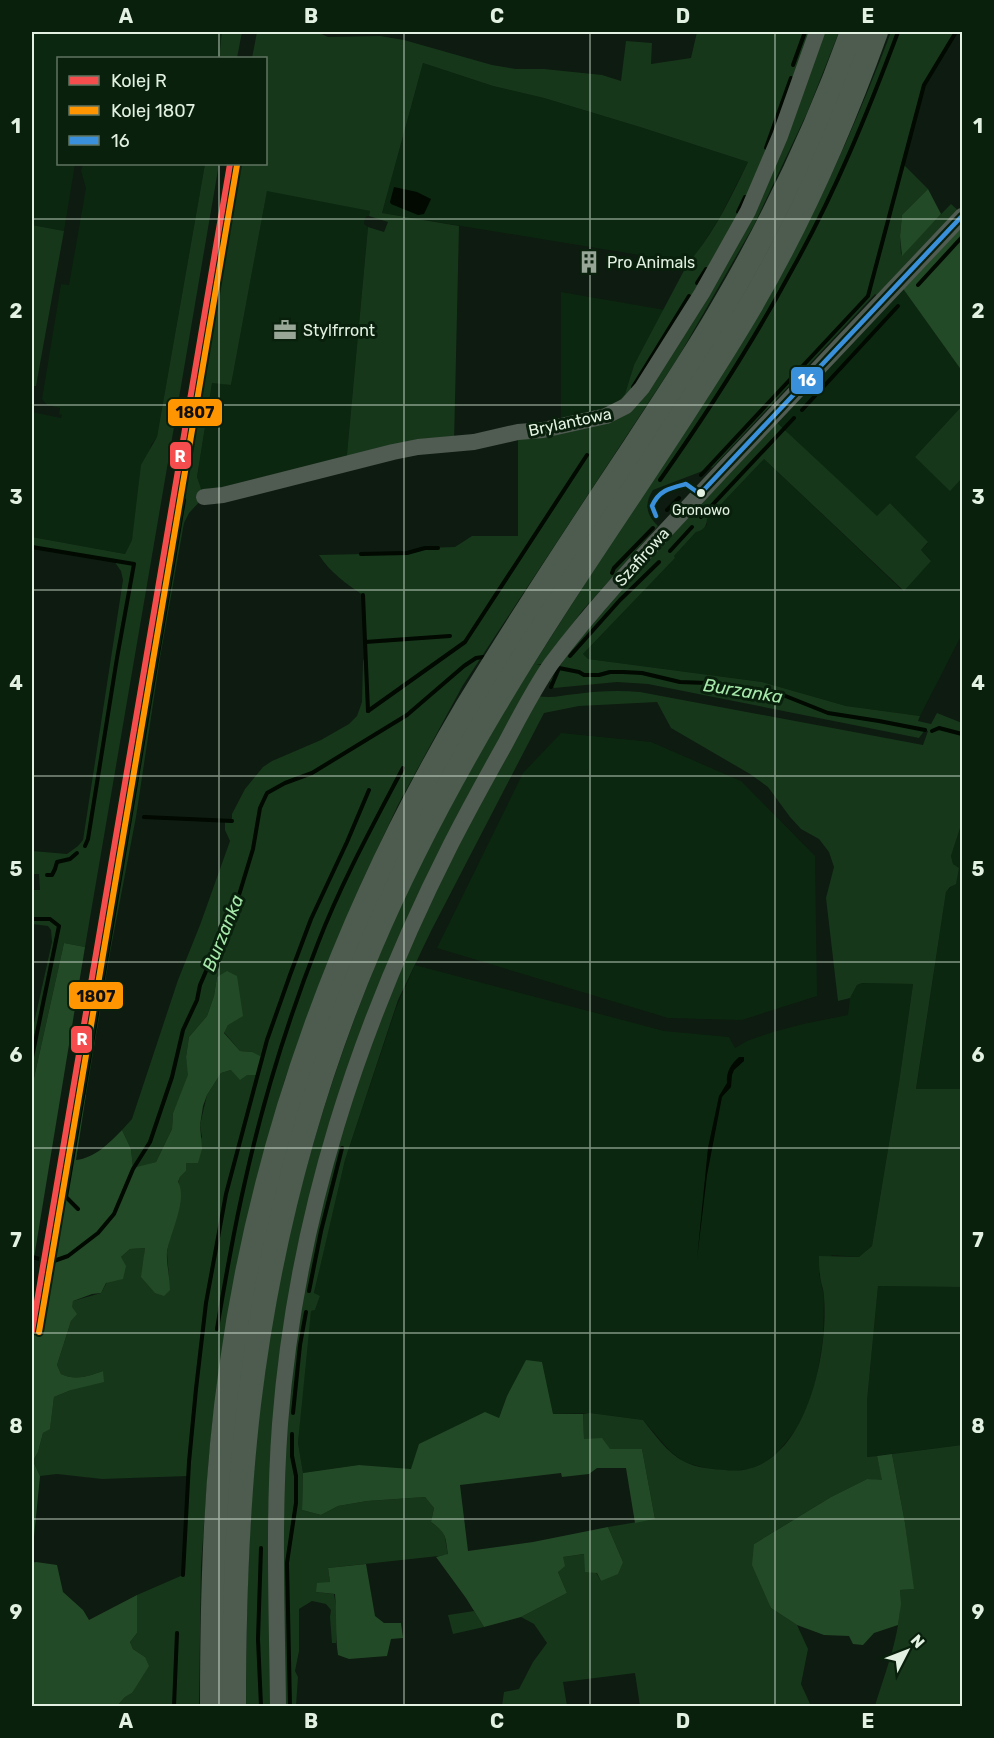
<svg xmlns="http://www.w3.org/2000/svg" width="994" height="1738" viewBox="0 0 994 1738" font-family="Rubik,sans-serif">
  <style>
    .built { fill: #0b2710 }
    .green { fill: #16371a }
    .forest { fill: #234a27 }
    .water { fill: #010901 }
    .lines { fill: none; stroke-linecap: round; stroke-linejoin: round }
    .stream { stroke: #010901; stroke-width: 4 }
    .minor { stroke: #505b51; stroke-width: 16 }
    .highway { stroke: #4d5c4f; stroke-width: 24 }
    .bus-1-casing { stroke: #09200c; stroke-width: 9 }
    .bus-1 { stroke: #3a90db; stroke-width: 4.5 }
    .rail-1-casing { stroke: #09200c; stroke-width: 10 }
    .rail-2-casing { stroke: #09200c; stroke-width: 10 }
    .rail-1 { stroke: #f54d4d; stroke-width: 6 }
    .rail-2 { stroke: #ff9500; stroke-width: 6 }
    .grid { fill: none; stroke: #e2f1e2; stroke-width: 1.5; stroke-opacity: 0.55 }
    .bus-dot { fill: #e2f1e2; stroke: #09200c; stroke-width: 2 }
    .labels { text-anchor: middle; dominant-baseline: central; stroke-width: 6; stroke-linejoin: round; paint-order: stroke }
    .bus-label { font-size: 14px; fill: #e2f1e2; stroke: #09200c }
    .poi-label { font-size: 16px; fill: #e2f1e2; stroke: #09200c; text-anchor: start }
    .street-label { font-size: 16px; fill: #e2f1e2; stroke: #09200c }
    .water-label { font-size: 18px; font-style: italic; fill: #a6e9ab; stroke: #09200c }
    .line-badge { stroke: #09200c; stroke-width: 2 }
    .badge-label { font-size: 16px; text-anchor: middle; font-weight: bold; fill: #fff }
    .pale-badge-label { font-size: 16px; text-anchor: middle; font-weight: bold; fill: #111 }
    .neatline { fill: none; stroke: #e2f1e2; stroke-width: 2 }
    .grid-label { font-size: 20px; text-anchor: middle; font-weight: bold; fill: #e2f1e2 }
  </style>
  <rect width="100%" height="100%" fill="#0e1b10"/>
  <g class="built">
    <path d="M32,32h190l-3,26h-161v106h17l-11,67 -32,-6z"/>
    <path d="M423,63l70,23 51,12 96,29 108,35 -28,55 -22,35 -10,11 -306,-50z"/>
    <path d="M83,164h122l-48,273 -6,8 -19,95 -7,14 -93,-17v-125l29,6 1,-3 -3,-1 1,-6 -13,-3 -5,-6 19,-115 8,1 17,-97 -5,-17z"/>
    <path d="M267,190l103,21 -1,5h-2l-2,2 -1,6 4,3 -22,238 -142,32 -7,-20 15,-95 19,3z"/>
    <path d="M899,283l63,88v35l-47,51 35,33 12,-12v156l-42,82 -74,-10 -84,-24 -174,-23 -5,-5 89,-93 3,-3 -2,-1 23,-25 4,-1 7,-6v-6l57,-60 139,132 28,-31 -10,-10 7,-7 -38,-40 -13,14 -105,-99z"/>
    <path d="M561,292l104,18 -31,55 -9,29 -11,12 -53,19z"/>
    <path d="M561,733l90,9 90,39 74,75 2,140 -75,24 -74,-2 -231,-70 86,-175z"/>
    <path d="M962,822v267l-46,1 30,-198 7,-7 6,-17 -6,-4 -2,-8z"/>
    <path d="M415,965l249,66 65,6 6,11 12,-7 26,-9 30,-8 45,-9 2,-17 7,-13 5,-2 51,1 -14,99 -27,163 -13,11 -27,-2 -13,19 5,22 -1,43 -7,43 -11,32 -10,17 -17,21 -12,10 -16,7 -17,2 -28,-3 -21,-6 -14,-11 -27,-31 -53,-7 -37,1 -11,-52 -35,34 -8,22 -88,51 -52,-4 -56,8 -5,-30 8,-94 5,-38 4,-1 5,-14 -6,-2 9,-41 22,-93 51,-152z"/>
    <path d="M878,1286l84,1v158l-95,12v-56z"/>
  </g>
  <g class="green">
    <path d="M222,32h20l-5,26h-18z"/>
    <path d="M257,32h60l11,5 52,-1 24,4 88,25 24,4h28l58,6 19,6 5,-40 26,2 -1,21 40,-6 6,-26h142l-32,81 -53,112 -75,131 -216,329 -65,120 -39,83 -36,86 -38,105 -26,91 -21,91 -25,157 -4,38 -8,110 -2,140h-82l8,-9 7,-4 13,-36 -12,-8 -3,-7 7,-9v-38l46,-20 5,-99 -86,3 -45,-5 -17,2 -7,-15 5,-9 5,-19 7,-5 4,-31 17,-7 32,-19c-14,5 -28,10 -42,3l-4,-9 14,-44 5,-7 -5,-7 2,-6 28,-8 20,-36 9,-8 15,-1 -1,11 26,31 -3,-37 11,-70 2,-6 6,-6v-8l16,-26 -2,-12 7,-30 14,-22 10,-3 21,-18 -12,-1 -16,-19 4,-7 -11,-48 -3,19 -7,20 -18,21 -3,20 3,18 -16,38 -1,16 -16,33 -23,7 -2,-20 -9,-19 10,-11 46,-139 22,-55 30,-84 -5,-11v-9h7v-7l13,-25 18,-22 9,-6 49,-21 28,-16 8,-8 5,-14 1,-41 3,-7 -3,-59c-17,-11 -33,-23 -44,-40l88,-2 18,-5 30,-1 17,-11h46v-104l96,-26 11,-12 9,-29 54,-102c26,-29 43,-66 60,-101l-108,-35 -96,-29 -51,-12 -70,-23 -41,150 77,13 -5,218 -108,21 22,-238 16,5 4,-10 -19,-6 1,-5 -103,-20 -36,194 -19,-2 -15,94 7,20 -15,16 -5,10 -24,135 -24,159 -26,136 -24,142 -9,-6 158,-925h31v-106h-14z"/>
    <path d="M891,32h65l-32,53 -21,79 25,25 -26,26 -2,21 1,19 50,-51 11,10 -79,87 -8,-7 -162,173 -60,23c-9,14 -7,24 5,36l-76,85 -39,53h-7l13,3 -11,29c13,3 25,-1 38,-2 21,-3 42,-4 64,-2l283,53 5,-14 -3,-1 -6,8 -271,-54 -31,-2 -63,6 -4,-7 18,-27 43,-54 161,-182 105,98 13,-13 38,39 -7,8 10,11 -27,30 -140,-132 -57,60c0,7 -4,12 -11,13l-22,24 1,2 -92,96 5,5 174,23 84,24 74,10 -2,5 13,3 6,-11 25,10v99l-11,34 2,8 6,4 -3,16 -6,3 -4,5 -30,197h46v198l-84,-1 -11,115v56l10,-1 6,25 -16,-2 -36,18 -77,47 17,64 26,17 11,24 -7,35 10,22h-171l-5,-33 -72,9 4,24h-65l2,-14 15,-3 14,-27 14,-19 -13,-19 -13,-7 46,-24 -9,-21 5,-15 22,-3 16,27 22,-19 -15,-35 47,-8 -13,-70h-32l-26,-10 -1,-25 7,-1 53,7c11,14 25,34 42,42 12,6 27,7 40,8 79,10 104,-115 99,-173 0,-8 -4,-15 -4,-23 -1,-6 -1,-12 -1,-18l40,1 13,-11 27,-163 14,-99 -51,-1 -5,2 -7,13 -12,3 -12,-103 8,-31 -5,-15 -10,-13 -18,-10 -11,-12 -22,-30 -18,-13 -79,-46 -14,-26 -78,4 -35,7 -113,218 -33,69 -53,160 -31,133 6,3 -5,14 -4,1 -13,132 5,30 -1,37 19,5 17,-9 29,-5 58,-4 9,11 -3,14 13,10 4,23 -120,13 2,14 -14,10 18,2 3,18 -1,31h-4l-2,-26 1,-7 -5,-6 -14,-3 -13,8v42l-4,20 3,6 -2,29h-50c0,-105 3,-212 16,-317 18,-149 62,-300 119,-438 36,-87 82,-169 129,-250l261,-408c47,-84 86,-171 120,-261z"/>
    <path d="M205,164h14l-134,783 -21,-4 -32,144v-55l20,-90 -1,-12 -3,-4 -16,-2v-34h8l-1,-16h-7v-23l35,3 11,-8 5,-6 40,-260 -2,-9 -7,-10 -82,-14v-10l93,17 7,-14 9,-75 16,-28z"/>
    <path d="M32,225l32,6 -28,155h-4z"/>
    <path d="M962,406v72l-12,13 -35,-34z"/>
    <path d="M962,1445v261h-87c12,-40 27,-73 25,-116l13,-1 -8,-66 -13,-69z"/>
    <path d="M474,1611l10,16 -31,7 -5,-19z"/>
  </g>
  <g class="forest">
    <path d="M928,189l13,25 -39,42 -2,-20 2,-21z"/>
    <path d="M962,216v155l-63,-88z"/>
    <path d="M64,943l21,4 -51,311 -2,-1v-170z"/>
    <path d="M227,971l10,5 6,40 -15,9 -4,8 16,18 12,1 10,5 -5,18h-10l-7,5 -9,-10 -10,3 -14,22 -4,11 -3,19 2,24 -4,14h-12v8l-6,6 -2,5c10,17 -8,51 -11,70 -1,10 3,26 3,38l-6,6 -9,-3 -14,-16 4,-29 -15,1 -9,8 5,9 -3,13 -17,4 -5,10 -9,1 -19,7 -1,6 5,7 -6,7 -14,44 4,9c14,7 28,2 42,-3l1,11 -33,8 -17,7 -4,32 -7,4 -5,19 -5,9 7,15 -7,71 -1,1v-201l45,-258 9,6 -10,65c19,-2 33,-17 46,-30l9,19 2,19 23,-6 16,-33 1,-16 15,-38 -2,-18 3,-20 18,-21 7,-20 3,-19z"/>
    <path d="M526,1360l16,2 11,52h30l1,25 18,-1 8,11h32l13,70 -20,4 -9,-55h-29l-8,6 -27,3 -1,-4 -101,12 8,66 65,-9 75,-15 15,35 -5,12 -17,7 -4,-8 -12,-1 -1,-18 -21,3 2,9 -7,6 9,21 -46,24 -37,10 -18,-29 -30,-41 12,-3c-3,-19 -1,-20 -17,-32l3,-14 -9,-11 -58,4 -29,5 -17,9 -19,-5 1,-37 56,-8 52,4 8,-25 66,-32 14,6 8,-22z"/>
    <path d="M892,1454l13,69 9,66 -14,1 1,14 -3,21 -24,8 -11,12 -10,-1 -4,-8 -25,-1 -27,-10 -26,-17 -19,-43 2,-21 77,-47 36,-18 15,1 -5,-24z"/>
    <path d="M36,1562l21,3 6,27 20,18 6,10 48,-25v38l-7,9 3,7 12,8 4,9 -17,27 -7,4 -8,9h-85v-143z"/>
    <path d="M366,1564l9,52 9,7h17l2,15 -12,1 -4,17 -38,3 -11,-4c-3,-20 -1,-40 -3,-61l-19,-2 1,-9 13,-1 -2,-14z"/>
  </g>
  <g class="water">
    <path d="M394,187l23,5 14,7 -7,15 -6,1 -27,-11 -1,-2z"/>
    <path d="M739,1057h5v4l-10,9 -2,5 -1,12 -9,10 -15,78 -10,84 11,-111 11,-52 8,-13c-1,-11 4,-19 12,-26z"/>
  </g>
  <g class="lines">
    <g class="stream">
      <path d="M793,65l12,-33"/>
      <path d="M766,148l25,-70"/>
      <path d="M738,212l7,-15"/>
      <path d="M697,283l9,-14"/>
      <path d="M918,285l44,-48"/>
      <path d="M633,387l56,-91"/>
      <path d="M802,410l96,-104"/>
      <path d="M701,475l167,-179 56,-211 32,-53"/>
      <path d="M660,480c48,-68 93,-138 133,-212 42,-75 75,-156 105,-236"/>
      <path d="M667,510l12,-12"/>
      <path d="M701,517l93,-99"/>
      <path d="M32,547l102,17 -17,94 -29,181 -3,7"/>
      <path d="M670,551l22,-24"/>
      <path d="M361,554l46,-1 18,-5h13"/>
      <path d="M612,573l2,-5 39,-40"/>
      <path d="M363,595l5,116"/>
      <path d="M365,642l85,-6"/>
      <path d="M570,656l50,-56 39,-38"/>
      <path d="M551,687l8,-19 20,4 5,3h15l11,-3h13l19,1 38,9 27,1 21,7h29l26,5 45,18 51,8 46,9"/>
      <path d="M368,711l97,-69 122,-187"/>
      <path d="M932,731l7,-3 23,6"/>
      <path d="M144,817l88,4"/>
      <path d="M47,875h5l3,-6 2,-7 13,-3 7,-6"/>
      <path d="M32,919h18l9,7 -27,131"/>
      <path d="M78,1209l-12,-12 118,-697"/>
      <path d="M32,1257l19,5 17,-6 30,-23 16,-19 19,-45 17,-27 22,-65 11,-47 14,-30 3,-15 39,-90 14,-46 7,-41 7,-15 18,-10 27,-10 95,-58 57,-49 12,-8 7,-1"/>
      <path d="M309,1291l12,-60 21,-83"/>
      <path d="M217,1329c8,-48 16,-95 27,-143 18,-82 43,-164 74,-243 23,-60 55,-118 85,-175"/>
      <path d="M293,1413l7,-68 6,-33"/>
      <path d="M183,1575l6,-113 7,-73 10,-86 20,-109 41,-154 23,-65 21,-56 36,-77 22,-52"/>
      <path d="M174,1706l3,-73"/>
      <path d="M261,1706l-3,-67 3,-91"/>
      <path d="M290,1706l-3,-143 9,-60v-27l-4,-20v-22"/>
    </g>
    <g class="minor">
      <path d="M204,497l19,-2 170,-43 25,-5 56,-5 44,-10 25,-2 63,-14 20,-10 16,-18 60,-95 46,-82 32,-75 37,-104"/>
      <path d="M278,1706c-1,-94 -5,-188 2,-282 16,-207 78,-396 171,-580 17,-33 35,-66 53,-98 15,-28 29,-56 47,-82 53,-71 116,-134 176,-199 79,-83 157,-166 235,-249"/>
    </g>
    <g class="highway">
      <path d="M212,1706c0,-113 3,-226 19,-338 32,-233 116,-459 236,-661 52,-86 108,-171 164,-255 31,-48 64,-96 93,-147 51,-87 94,-179 128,-273"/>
      <path d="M234,1706c0,-101 3,-201 15,-302 19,-157 60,-314 122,-459 35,-82 77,-161 122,-237 78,-132 169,-255 248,-386 55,-91 99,-190 135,-290"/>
    </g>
    <g class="bus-1-casing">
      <path id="bus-1" d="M656,516l-4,-10c7,-16 18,-18 34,-22l14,10 262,-278"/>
    </g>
    <use href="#bus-1" class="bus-1"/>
    <g class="rail-1-casing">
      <path id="rail-1" d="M32,1331l198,-1167"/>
    </g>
    <g class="rail-2-casing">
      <path id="rail-2" d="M39,1332l198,-1167"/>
    </g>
    <use href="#rail-1" class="rail-1"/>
    <use href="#rail-2" class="rail-2"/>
  </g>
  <path class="grid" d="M219,32v26M404,32v1674M590,32v1674M775,32v1674M219,164v1542M32,219h930M32,405h930M32,590h930M32,776h930M32,962h930M32,1148h930M32,1333h930M32,1519h930"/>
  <defs>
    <g id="building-bare" transform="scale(1.8)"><path d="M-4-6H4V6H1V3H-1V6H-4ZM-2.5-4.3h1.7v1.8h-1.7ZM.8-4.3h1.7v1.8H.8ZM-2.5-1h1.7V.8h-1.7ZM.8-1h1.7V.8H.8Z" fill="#98a698" stroke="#09200c" stroke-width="2.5" paint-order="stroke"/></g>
    <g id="office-bare" transform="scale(1.8)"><path d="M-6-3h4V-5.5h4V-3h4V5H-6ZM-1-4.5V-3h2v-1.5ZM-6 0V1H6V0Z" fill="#98a698" stroke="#09200c" stroke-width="2.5" paint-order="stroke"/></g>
  </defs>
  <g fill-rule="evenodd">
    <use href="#building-bare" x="589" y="262"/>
    <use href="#office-bare" x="285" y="330"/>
  </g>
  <circle class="bus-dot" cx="701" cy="493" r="5"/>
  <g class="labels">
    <g class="bus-label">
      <text x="701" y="510">Gronowo</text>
    </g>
    <g class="poi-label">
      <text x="607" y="262">Pro Animals</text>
      <text x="303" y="330">Stylfrront</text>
    </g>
    <g class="street-label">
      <text transform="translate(570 422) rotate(-12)">Brylantowa</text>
      <text transform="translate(642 557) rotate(-48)">Szafirowa</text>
    </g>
    <g class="water-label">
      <text transform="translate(743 691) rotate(9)">Burzanka</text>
      <text transform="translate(223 933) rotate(-68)">Burzanka</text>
    </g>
  </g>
  <g class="line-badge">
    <rect x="790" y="366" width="34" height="29" rx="6" fill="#3a90db"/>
    <rect x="167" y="398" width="56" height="29" rx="6" fill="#ff9500"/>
    <rect x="169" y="441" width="23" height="29" rx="6" fill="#f54d4d"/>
    <rect x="68" y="981" width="56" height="29" rx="6" fill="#ff9500"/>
    <rect x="70" y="1025" width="23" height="29" rx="6" fill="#f54d4d"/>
  </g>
  <g class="badge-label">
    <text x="807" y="386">16</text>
    <text x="180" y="462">R</text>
    <text x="82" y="1045">R</text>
  </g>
  <g class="pale-badge-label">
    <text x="195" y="418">1807</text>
    <text x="96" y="1002">1807</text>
  </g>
  <rect width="994" height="1738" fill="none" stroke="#09200c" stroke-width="66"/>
  <rect x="57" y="57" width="210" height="108" fill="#09200c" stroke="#607462" stroke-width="1.5"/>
  <rect x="69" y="76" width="30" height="9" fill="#f54d4d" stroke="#607462" stroke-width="1.5"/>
  <text x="111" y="87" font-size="18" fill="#e2f1e2">Kolej R</text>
  <rect x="69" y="106" width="30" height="9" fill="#ff9500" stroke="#607462" stroke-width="1.5"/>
  <text x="111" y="117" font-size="18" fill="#e2f1e2">Kolej 1807</text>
  <rect x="69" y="136" width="30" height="9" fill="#3a90db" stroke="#607462" stroke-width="1.5"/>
  <text x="111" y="147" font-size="18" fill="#e2f1e2">16</text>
  <g transform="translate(907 1651) rotate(48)" stroke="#09200c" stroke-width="4.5" paint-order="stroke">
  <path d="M0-4.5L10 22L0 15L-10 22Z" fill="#e2f1e2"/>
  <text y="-9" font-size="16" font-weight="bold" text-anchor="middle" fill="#e2f1e2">N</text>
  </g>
  <rect x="33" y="33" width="928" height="1672" class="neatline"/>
  <g class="grid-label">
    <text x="126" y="23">A</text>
    <text x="311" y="23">B</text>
    <text x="497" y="23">C</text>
    <text x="683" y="23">D</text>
    <text x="868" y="23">E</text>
    <text x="16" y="133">1</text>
    <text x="978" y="133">1</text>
    <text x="16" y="318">2</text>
    <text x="978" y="318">2</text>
    <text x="16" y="504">3</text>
    <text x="978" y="504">3</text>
    <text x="16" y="690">4</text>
    <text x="978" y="690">4</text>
    <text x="16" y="876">5</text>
    <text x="978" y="876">5</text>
    <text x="16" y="1062">6</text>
    <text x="978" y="1062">6</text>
    <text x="16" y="1247">7</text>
    <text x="978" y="1247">7</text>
    <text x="16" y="1433">8</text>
    <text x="978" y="1433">8</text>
    <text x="16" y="1619">9</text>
    <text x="978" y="1619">9</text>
    <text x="126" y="1728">A</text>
    <text x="311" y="1728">B</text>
    <text x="497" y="1728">C</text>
    <text x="683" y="1728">D</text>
    <text x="868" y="1728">E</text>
  </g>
</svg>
